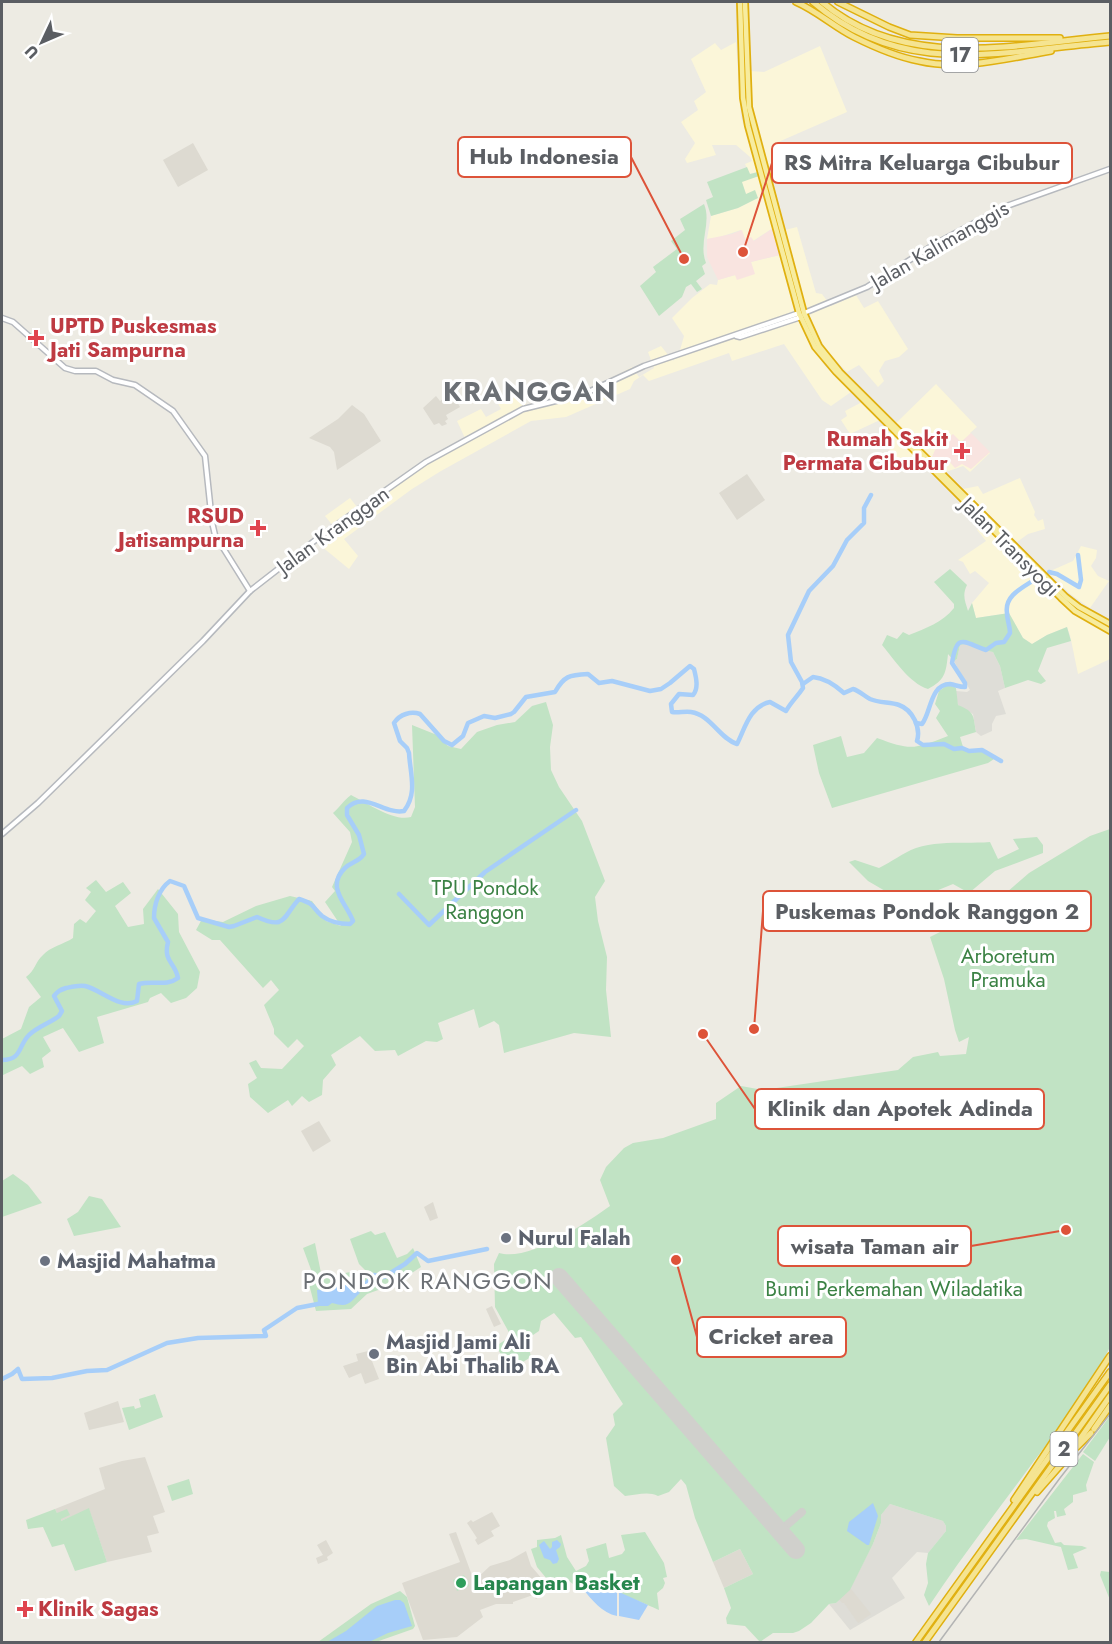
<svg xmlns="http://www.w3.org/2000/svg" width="1112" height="1644" viewBox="0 0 1112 1644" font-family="Jost,sans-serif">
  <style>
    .commercial { fill: #fbf6d9 }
    .industrial { fill: #deddd7 }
    .education { fill: #dddad1 }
    .medical { fill: #f9e4e0 }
    .green { fill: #c1e3c4 }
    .water { fill: #a7cef9 }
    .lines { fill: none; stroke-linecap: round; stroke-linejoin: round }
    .river { stroke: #a7cef9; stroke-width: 4.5 }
    .taxiway { stroke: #d0d0cc; stroke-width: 8 }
    .runway { stroke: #d0d0cc; stroke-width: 18 }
    .secondary-casing { stroke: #b6b9be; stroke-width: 7 }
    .trunk-casing { stroke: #e0b010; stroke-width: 8 }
    .motorway-casing { stroke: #e0b010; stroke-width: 8 }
    .secondary { stroke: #fff; stroke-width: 4 }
    .trunk { stroke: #f7ec9e; stroke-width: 4.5 }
    .motorway { stroke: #f5e491; stroke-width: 5 }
    .tram { stroke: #b3b4b4; stroke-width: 1.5 }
    .health-dot { fill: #e0444e; stroke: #fff; stroke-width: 2 }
    .worship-dot { fill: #6b7280; stroke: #fff; stroke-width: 2 }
    .leisure-dot { fill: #2e9e5b; stroke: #fff; stroke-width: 2 }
    .labels { text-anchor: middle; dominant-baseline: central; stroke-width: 6; stroke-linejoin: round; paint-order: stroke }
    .shield { fill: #fff; stroke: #8c8e92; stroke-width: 1.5 }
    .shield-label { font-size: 20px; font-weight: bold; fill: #5b5e63 }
    .street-label { font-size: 21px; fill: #5b5e63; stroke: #fff }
    .health-label { font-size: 21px; font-weight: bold; fill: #be3a42; stroke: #fff; text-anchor: start }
    .park-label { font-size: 21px; fill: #3b8244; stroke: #fff }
    .worship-label { font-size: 21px; font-weight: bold; fill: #5b616d; stroke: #fff; text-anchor: start }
    .leisure-label { font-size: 21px; font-weight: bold; fill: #27864d; stroke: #fff; text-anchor: start }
    .quarter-label { font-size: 24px; letter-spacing: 1.5px; fill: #6c7075; stroke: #fff }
    .district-label { font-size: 27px; font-weight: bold; letter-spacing: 1.5px; fill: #6c7075; stroke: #fff }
    .leader { fill: none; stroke: #dd5339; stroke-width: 2 }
    .callout-dot { fill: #dd5339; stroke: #fff; stroke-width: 2 }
    .callout { fill: #fff; stroke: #dd5339; stroke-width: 2 }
    .callout-label { font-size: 22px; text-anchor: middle; font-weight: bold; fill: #5b5e63 }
  </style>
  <rect width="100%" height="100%" fill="#edebe3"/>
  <g class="commercial">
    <path d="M736,42l5,75 17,55 -8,2 -5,-10 7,-3 -2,-4 -14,-12h-24l4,10 -29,8 -2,-4 10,-16 -14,-21 17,-12 -4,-9 12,-9 -15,-33 24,-16 6,7z"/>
    <path d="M820,46l27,66 -71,31 -1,2 9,26 -16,3 -17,-60 -1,-43 14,1z"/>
    <path d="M759,176l14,52 -20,13 -8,-2 -4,-9 -24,8 -10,1 4,-23 27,-8 19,-10 -11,-4 -5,-13z"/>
    <path d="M797,227l19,66 6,1 9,12 25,-11 8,13 14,-7 30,48 -9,8 -14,4 -6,10 5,10 -6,6 -19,-22 -12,7 -17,-17 -14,-22 -9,-21 -22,-82z"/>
    <path d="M780,255l11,41 8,26 12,22 14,22 26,26 -20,14 -9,-6 -38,-56 -52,17 -3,-8 -80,28 -6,-6 -9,6 -4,8 -64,28 -35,4 -90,50 -29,18 -68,50 14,17 -9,13 -34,-28 19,-14 -9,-11 25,-18 7,9 75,-51 33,-18 -8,-17 24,-12 5,8 15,-8 -5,-9 21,-12 10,17 9,-4 24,-2 21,-5 51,-27 7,10 15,-9 -6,-16 13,-6 12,15 7,-11 4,-14 -12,-18 20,-20 18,-14 7,1 1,-5 17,-5 19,-1 -3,-12z"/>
    <path d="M936,384l41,43 -7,6 20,20 -20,19 -7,-6 -17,6 -50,-49z"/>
    <path d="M862,402l18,18 -30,14 -9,-14 6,-4 -2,-5z"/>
    <path d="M893,432l34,36 -5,5 -9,-7 -6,7 -25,-33z"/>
    <path d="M1020,478l15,34 -1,3 4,6 5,-2 2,10 -17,5 -11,8 -54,-53 15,-3 5,8z"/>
    <path d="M984,523l90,89 36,21v26l-32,15 -8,-39 -3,-8 -20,8 -15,9 -9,-6 -14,-25 -33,5 -4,-15 17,-20 -14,-12 -5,3 -7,-12 -5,-2 28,-19 -9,-11z"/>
    <path d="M1081,546l16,4 -1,8 -5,8 7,10 11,5 -19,27 -21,-15 -21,-21 25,-11z"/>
  </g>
  <g class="industrial">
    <path d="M970,643l11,7 12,2 7,14 5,22 -7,3 8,23 -10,2 -4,8v7l-11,5 -5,-4 -3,-18 -15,-9 -2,-9v-5l11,1 3,-2 -16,-29 3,-2 3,-14z"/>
    <path d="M890,1504l53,17 3,5v5l-18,22 -11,-1 -25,26 13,20 -55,32 -21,-26 7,-1 18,-22 19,-37 8,-21v-8z"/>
  </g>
  <g class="education">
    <path d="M193,143l15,27 -30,17 -15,-27z"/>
    <path d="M452,393l8,14 -14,8 2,4 -3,2 2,3 -5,2 -3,-3 -5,2 -11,-17 13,-12 4,5z"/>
    <path d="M352,405l12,9 17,27 -44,29 -3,-18 -4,-5 -21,-9 29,-19z"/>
    <path d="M747,474l18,26 -28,20 -18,-27z"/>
    <path d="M319,1121l12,20 -18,11 -12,-21z"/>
    <path d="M433,1202l5,16 -8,3 -6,-14z"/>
    <path d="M492,1306l9,18 -7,3 -8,-18z"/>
    <path d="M368,1351l11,28 -14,5 -4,-11 -12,5 -6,-12 15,-5 -2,-7z"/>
    <path d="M118,1401l6,21 -35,8 -5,-17z"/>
    <path d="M145,1457l20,55 -12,4 6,17 -12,3 5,16 -45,10 -18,-53 -28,12 -6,-12 50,-20 -6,-21 23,-7z"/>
    <path d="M492,1512l8,14 -9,5 3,5 -16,9 -3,-5 2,-2 -10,-15 4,-3 2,2z"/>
    <path d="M456,1532l18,49 16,-15 20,-6 16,-9 5,15 19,22 -14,11 -3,-4 -20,7v2h-17l-16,6 3,7 -26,20 -34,3 -21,-57 58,-21 -11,-28z"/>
    <path d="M326,1540l7,13 -6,4 1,3 -10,4 -2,-6 7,-3 -6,-10z"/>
    <path d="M740,1549l13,25 -29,14 -11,-26z"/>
    <path d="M851,1589l20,25 -13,9 -14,-20h-2l-3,-4z"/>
  </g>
  <g class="medical">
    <path d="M773,228l7,27 -29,7 4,12 -18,6 -2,-5 -17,5 -11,-23v-18l25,-5 10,-4 3,9 6,-2 3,4z"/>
    <path d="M971,433l19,19 -19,17 -9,-5 -7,4 -7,-8 -7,6 -9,-9 3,-7 18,-16 8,8z"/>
  </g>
  <g class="green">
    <path d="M747,167l3,7 8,-2 1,4 -17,6 4,12 9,-4 3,8 -20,10 -27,8 -5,-16 7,-3 -6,-15z"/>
    <path d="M704,204c8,19 -6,39 2,59l-4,3 3,8 -9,7 6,8 -5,3 -6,-8 -5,3 -4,10 -23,19 -19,-30 16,-14 -3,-5 24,-18 -6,-8 14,-11 -5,-11z"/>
    <path d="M950,569l17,16c-5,10 -2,16 1,26l4,-8 4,15 33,-5 14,25 9,6 15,-9 20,-8 4,14 -24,7 -9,23 8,10 -5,3 -13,-4 -23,8 -5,-22 -7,-14 -12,-2 -11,-7 -10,2 -3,14 -3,2 -6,-7c-2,19 -3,26 -20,35 -19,-6 -34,-30 -46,-44l5,-10 10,4 6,-7 6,3c17,-7 33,-12 45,-27v-4l-20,-22z"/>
    <path d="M949,684l7,4 2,17c17,7 15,10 18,27l-16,5 4,13 21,1 9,8 -6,4 -156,45 -13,-35 -6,-28 28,-9 6,21 17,-4 13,-15c35,13 37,11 71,-2l-12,-18 4,-7 -5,-7 4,-13z"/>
    <path d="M546,702l7,23 -3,22 1,23 8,17 23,34 23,60 -10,16 3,24 9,36 -1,33 5,47 -37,-4 -70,20 -5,-28 -5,-4 -15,7 -5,-19 -36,14 5,16 -6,3 -11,-1 -28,15 -3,-6 -20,1 -15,-15 -29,19 5,10 -13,15 -1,15 -13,7 -7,-6 -10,10 -4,-6 -20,13 -18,-16 -2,-13 9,-6 -8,-15 7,-3 5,8 21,1 22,-23 -7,-7 -9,9 -14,-14v-5l-10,-24 15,-15 -8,-10 -8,8 -43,-48h-8l-16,-10 6,-11 21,3 33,-16 34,-10 22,5 14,20 15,5 -16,-24 10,-11 -3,-4 20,-45 -2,-10 -17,-19c7,-6 10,-12 18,-18 16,8 43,27 60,22l4,-10 -3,-82 25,10 11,11 13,3 16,-17 20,-7 18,-3 17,-16z"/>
    <path d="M1110,829v518c-20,41 -48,77 -76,114 -35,48 -72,95 -105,145l-5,-11 4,-12 -2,-19 2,-11 18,-22v-5l-3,-5 -53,-17 -9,11v8l-8,21 -23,46 -14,13 -7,1 -18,19 -12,8 -6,2h-20l-13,9 -15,-16 -18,-2 -1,-6 5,-10 -7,-20 29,-14 -13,-25 -27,13 -18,-44 -9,-33 -5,-6 -12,13 -11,4c-10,-5 -21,-1 -33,0l-11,-10 -8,-48 9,-13 -2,-11 10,-10c-15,-22 -27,-45 -42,-67l-6,1 -21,-25 -13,8 -2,10 -12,8 4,18 -21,13 -14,-24 15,-10 -16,-29 -1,-43 5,-11c30,9 87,-30 111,-47l-10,-26 6,-13 18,-19 9,-5 30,-5 53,-19v-16l25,-17 22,4 135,-20 15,-13 25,-5 2,4 26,-2 3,-17 -10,5 -4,-12 -11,-51 -14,-42 60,-30 39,-34 61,-37z"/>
    <path d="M1037,837l6,8v8l-48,18 -26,22 -16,-9 -39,16 -4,-9 -18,4 -24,-14 -19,-19 6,-2 24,8c13,-6 23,-15 37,-20 24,-8 50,-4 74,-6l8,17 21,-10 -6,-10z"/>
    <path d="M96,880l10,12 17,-10 8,11 -16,13 13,21 16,-3 -1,-15 15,-20 20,25 1,18 21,40 -3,16 -11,10 -15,5 -10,-10 -11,5 -2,4 -51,15 7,26 -25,9 -16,-24 -20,9 8,14 -9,7 2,9 -14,7 -8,-8 -19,9 -1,-36 19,-10 8,-22 12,-10 -15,-20c9,-6 9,-15 17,-22 7,-8 21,-11 30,-17l1,-14 6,-5 6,4 10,-12 -11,-11 6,-8 -5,-4z"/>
    <path d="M13,1174l15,11 14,18 -40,14v-36z"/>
    <path d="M89,1196l13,3 19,28 -47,9 -7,-17 11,-7z"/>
    <path d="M371,1231l4,4 10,-3 12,26 10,-4 6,-6 8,19 -26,17 -28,10 -16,15 -35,2 -6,-23h-4l-3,-10 10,-3 -10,-27 12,-5 7,35 28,-6 9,12 9,-11 -9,-9 -9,-25z"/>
    <path d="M155,1394l8,23 -34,13 -7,-22 12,-2 1,3 6,-2 -2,-8z"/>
    <path d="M1110,1416v21l-15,24 -12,-9z"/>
    <path d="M1083,1454l11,8 -8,23 1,6 -14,4v7l-9,7 2,6 -9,2 -1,-6h-2l1,7 -7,4 -1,4 8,17 6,-1 3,3 18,1 5,2 -14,6 5,14 -10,2 -7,-23 -35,-8 -10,1z"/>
    <path d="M189,1479l4,15 -21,7 -5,-15z"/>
    <path d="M89,1508l18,54 -32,9 -11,-27 -12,3 -9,-20 -15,2 -2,-9 29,-11 2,4 10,-4 3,6 -9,4v2z"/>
    <path d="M645,1532l19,31 3,14 -4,1 2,5 -2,5 -6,5 2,17c-10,-5 -59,-24 -63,-29l-15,9 -12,-9 -17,4 -15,-18 -6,-18 6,-2v-7l18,-2 6,-3 6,22 9,14 10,-5 3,-5 -3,-12 20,-6 3,15 13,-4 3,-4 -4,-15z"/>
    <path d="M1101,1571l9,1v28l-10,-25z"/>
    <path d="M464,1575l5,11 -12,5 -4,-11z"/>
    <path d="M400,1591l7,6 8,29 -2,3 -37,13h-58l53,-38z"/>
  </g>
  <g class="water">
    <path d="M340,1279l20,14c-11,10 -11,15 -28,10l-4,3h-7l-3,-2 -1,-14 10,-1 9,-9z"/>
    <path d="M873,1503l5,13 -9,29h-2l-20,-14 2,-9z"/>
    <path d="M557,1540l4,4 -1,3 -4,3 3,9 -2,4 -4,1 -3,-4 -6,-2 -5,-13 5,-4 6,8 2,-2v-5z"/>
    <path d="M596,1581l3,4 18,6v25c-15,-3 -25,-16 -34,-27z"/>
    <path d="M619,1592l29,13 -9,15 -20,-4z"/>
    <path d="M395,1600h5l4,3 8,23 -24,7 -19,9h-42l19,-11 31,-25z"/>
  </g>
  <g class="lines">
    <g class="river">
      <path d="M1049,572l8,2 22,13 2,-7 -3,-25"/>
      <path d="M803,684l10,-7c12,1 22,8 31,16l9,-4c7,2 11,7 17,10 9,4 20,3 29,6 14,5 22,23 18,36l6,4 21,-1 10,5 8,-1 7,3 13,-1 19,11"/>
      <path d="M916,723l6,1c9,-11 8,-40 28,-40 6,1 9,3 15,3v-4l-13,-20c5,-32 12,-20 34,-13l10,-7 8,-1 6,-9c0,-7 -3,-13 -3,-20 -3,-18 17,-26 30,-35"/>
      <path d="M399,894l30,31 56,-53 91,-62"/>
      <path d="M2,1060c20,0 16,-14 27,-25 8,-8 21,-12 30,-19l3,-5 -8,-15c4,-5 6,-6 12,-8 5,-1 13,-3 19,-2 17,4 35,24 52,15l2,-17c14,-4 27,3 39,-6 -3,-16 -15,-16 -10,-36l-14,-24c0,-14 5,-29 16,-37l14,5 14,32 31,9 5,-1 23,-9c29,13 25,1 42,-18 16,5 12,7 23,17 8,6 18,8 28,8l3,-3c-6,-17 -28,-34 -8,-53 6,-6 14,-6 19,-14l-5,-19 -12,-20v-7c18,-18 37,7 57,3 14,-18 6,-38 5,-58l-2,-5 -7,-7 -6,-18c6,-9 17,-12 26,-9l24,27 8,4 11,-9 5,-13 16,-7 11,2 16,-4 3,-2 12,-15 29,-5c9,-16 14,-17 33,-18l11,9 13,-2 38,10 11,-2 9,-6 20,-17 4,3c2,8 5,19 -1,26l-14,-1 -8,10 1,8c6,1 13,-1 19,0 20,3 28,26 46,32 8,-16 13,-38 33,-42l16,9c5,-9 11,-14 17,-23l-1,-6 -11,-20 -3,-27 21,-44 24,-25 14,-26 17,-17v-15l7,-13"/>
      <path d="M353,1293l11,-7 10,-11 10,2 21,-13 12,-11 11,8 59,-12"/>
      <path d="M2,1379l10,-5 6,-5 4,10 30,-1 35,-7 20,-1 60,-27 31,-5 68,-2 -2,-6 33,-22 26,-5"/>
    </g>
    <path class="taxiway" d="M780,1531l22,-19"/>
    <path class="runway" d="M559,1277l237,273"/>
    <g class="secondary-casing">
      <g id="secondary">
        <path d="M804,313l63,-26 68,-43 69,-37 106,-38"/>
        <path d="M2,318l11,4 52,46 10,3h21l17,9 22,5 38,26 32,45 7,66 3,13 35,56"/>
        <path d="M736,336l4,1 61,-20"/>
        <path d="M2,834l36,-31 165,-162 47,-50 72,-56 104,-73 97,-53 61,-15 60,-28 155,-53"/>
      </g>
    </g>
    <g class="trunk-casing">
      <g id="trunk">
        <path d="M740,2l3,96 5,28 51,187 16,34 21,25 225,226 14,13 35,20"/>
        <path d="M745,2l4,105 55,206 15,33 21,26 226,225 13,10 31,17"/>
      </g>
    </g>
    <g class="motorway-casing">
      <g id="motorway">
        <path d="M796,2c21,9 38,25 58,35 20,10 43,20 65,24 43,10 90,-3 132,-10"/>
        <path d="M813,2c91,78 189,49 297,40"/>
        <path d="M822,2c81,69 192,43 288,34"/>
        <path d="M838,2l51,25 21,8 47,3h103"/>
        <path d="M1094,1429l16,-23"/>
        <path d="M1077,1447l14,-14"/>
        <path d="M1037,1492l29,-33 44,-63"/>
        <path d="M1014,1500l96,-144"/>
        <path d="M916,1642l194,-270"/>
        <path d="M925,1642l185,-257"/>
      </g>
    </g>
    <use href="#secondary" class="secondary"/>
    <use href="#trunk" class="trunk"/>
    <use href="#motorway" class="motorway"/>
    <path class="tram" d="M939,1642l121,-164 50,-64"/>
  </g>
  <g class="health-dot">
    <path d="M33 329h6v6h6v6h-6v6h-6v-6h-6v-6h6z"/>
    <path d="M959 442h6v6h6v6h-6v6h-6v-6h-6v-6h6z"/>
    <path d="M255 519h6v6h6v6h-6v6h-6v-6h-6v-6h6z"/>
    <path d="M22 1600h6v6h6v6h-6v6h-6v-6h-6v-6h6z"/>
  </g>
  <g class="worship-dot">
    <circle cx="506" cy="1238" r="6"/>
    <circle cx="45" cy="1261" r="6"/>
    <circle cx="374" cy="1354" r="6"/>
  </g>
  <circle class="leisure-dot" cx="461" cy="1583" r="6"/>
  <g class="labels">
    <g class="shield">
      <rect x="942" y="38" width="36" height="34" rx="4.5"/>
      <rect x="1050.5" y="1432" width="27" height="34" rx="4.5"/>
    </g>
    <g class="shield-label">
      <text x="960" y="55">17</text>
      <text x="1064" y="1449">2</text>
    </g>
    <g class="street-label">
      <text transform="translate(940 245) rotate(-30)">Jalan Kalimanggis</text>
      <text transform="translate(333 530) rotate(-36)">Jalan Kranggan</text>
      <text transform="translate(1010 547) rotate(45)">Jalan Transyogi</text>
    </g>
    <g class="health-label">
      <text x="50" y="326">UPTD Puskesmas<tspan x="50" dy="24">Jati Sampurna</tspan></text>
      <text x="948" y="439" text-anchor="end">Rumah Sakit<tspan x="948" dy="24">Permata Cibubur</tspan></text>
      <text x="244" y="516" text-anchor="end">RSUD<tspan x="244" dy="24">Jatisampurna</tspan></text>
      <text x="38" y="1609">Klinik Sagas</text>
    </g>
    <g class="park-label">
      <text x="485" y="888">TPU Pondok<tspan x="485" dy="24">Ranggon</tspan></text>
      <text x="1008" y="956">Arboretum<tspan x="1008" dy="24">Pramuka</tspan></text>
      <text x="894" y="1289">Bumi Perkemahan Wiladatika</text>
    </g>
    <g class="worship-label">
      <text x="518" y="1238">Nurul Falah</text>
      <text x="57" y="1261">Masjid Mahatma</text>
      <text x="386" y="1342">Masjid Jami Ali<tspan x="386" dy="24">Bin Abi Thalib RA</tspan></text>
    </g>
    <g class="leisure-label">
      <text x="473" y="1583">Lapangan Basket</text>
    </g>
    <g class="quarter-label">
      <text x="428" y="1280">PONDOK RANGGON</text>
    </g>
    <g class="district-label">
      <text x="530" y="391">KRANGGAN</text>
    </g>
  </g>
  <path class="leader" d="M684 259L631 157M743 252L772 163M754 1029L763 911M703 1034L755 1109M1066 1230L971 1246M676 1260L697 1337"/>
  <g class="callout-dot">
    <circle cx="684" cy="259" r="6"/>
    <circle cx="743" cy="252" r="6"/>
    <circle cx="754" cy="1029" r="6"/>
    <circle cx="703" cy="1034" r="6"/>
    <circle cx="1066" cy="1230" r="6"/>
    <circle cx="676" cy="1260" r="6"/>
  </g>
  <g class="callout">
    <rect x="458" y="137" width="173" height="40" rx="6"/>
    <rect x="772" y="143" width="300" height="40" rx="6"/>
    <rect x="763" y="891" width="328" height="40" rx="6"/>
    <rect x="755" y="1089" width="289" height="40" rx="6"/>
    <rect x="778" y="1226" width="193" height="40" rx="6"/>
    <rect x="697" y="1317" width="149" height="40" rx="6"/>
  </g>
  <g class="callout-label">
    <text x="544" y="164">Hub Indonesia</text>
    <text x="922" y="170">RS Mitra Keluarga Cibubur</text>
    <text x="927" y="919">Puskemas Pondok Ranggon 2</text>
    <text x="900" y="1116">Klinik dan Apotek Adinda</text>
    <text x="875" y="1254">wisata Taman air</text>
    <text x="771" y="1344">Cricket area</text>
  </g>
  <rect width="1112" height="1644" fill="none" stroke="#5b5e63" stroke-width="6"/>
  <g transform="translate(42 42) rotate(226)" stroke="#ffffff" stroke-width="4.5" paint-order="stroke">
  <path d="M0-4.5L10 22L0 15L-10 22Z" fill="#5b5e63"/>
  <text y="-9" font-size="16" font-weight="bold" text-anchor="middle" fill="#5b5e63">U</text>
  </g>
</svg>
